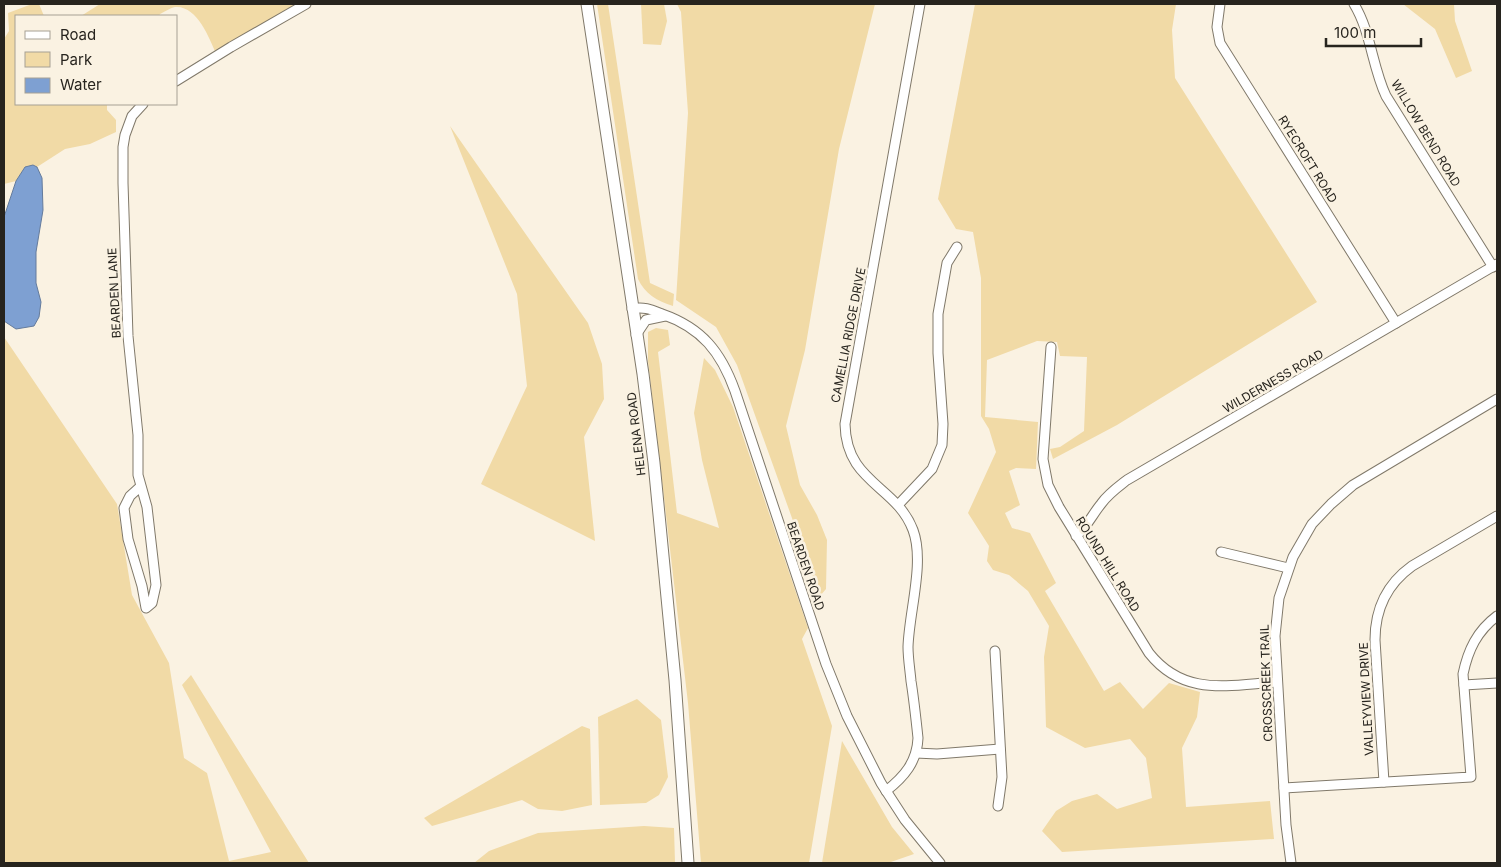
<svg xmlns="http://www.w3.org/2000/svg" width="1501" height="867" viewBox="0 0 1501 867" font-family="Inter,sans-serif">
  <style>
    .green { fill: #f1daa6 }
    .water { fill: #7ea0d2; stroke: #647b9c }
    .lines { fill: none; stroke-linecap: round; stroke-linejoin: round }
    .minor-casing { stroke: #80796a; stroke-width: 11 }
    .major-casing { stroke: #80796a; stroke-width: 13 }
    .minor { stroke: #fff; stroke-width: 9 }
    .major { stroke: #fff; stroke-width: 11 }
    .labels { text-anchor: middle; dominant-baseline: central; stroke-width: 5; stroke-linejoin: round; paint-order: stroke }
    .street-label { font-size: 12px; fill: #27241e; stroke: #faf2e2 }
  </style>
  <rect width="100%" height="100%" fill="#faf2e2"/>
  <g class="green">
    <path d="M32,4h7l5,12h-28v88h91v6l9,10v12l-26,12 -25,5 -28,18 -4,-2 -8,2 -9,14 -12,3v-145l5,-8 -1,-18z"/>
    <path d="M100,4h199l-83,49c-7,-15 -19,-48 -41,-46 -5,1 -11,5 -15,7l-1,2h-78z"/>
    <path d="M597,4h11l42,279 24,11 -1,12c-16,-5 -28,-12 -35,-27z"/>
    <path d="M641,4h23l3,17 -6,24 -18,-1z"/>
    <path d="M677,4h198l-36,145 -34,201 -19,76 14,59 17,30 10,25 -1,49 -6,7 -83,-231 -21,-38 -40,-27 12,-187 -7,-101z"/>
    <path d="M975,4h201l-4,26 3,48 142,224 -200,123 -64,34 -3,-10 10,-2 24,-16 3,-74 -27,-1 -3,-14 -20,-1 -50,19 -2,57 53,5 -2,47 -20,-1 -7,3 11,34 -15,8 7,15 18,5 26,50 -11,8 59,100 16,-9 23,27 26,-26 31,9 -3,25 -15,31 4,59 84,-6 4,38 -212,13 -20,-21 14,-20 16,-10 25,-7 20,15 35,-11 -6,-40 -16,-19 -45,9 -39,-21 -2,-70 5,-31 -21,-35 -19,-16 -16,-5 -6,-9 2,-15 -21,-33 28,-61 -7,-23 -8,-13v-138l-8,-46 -17,-3 -18,-30z"/>
    <path d="M1403,4h51l1,17 17,50 -16,7 -21,-49z"/>
    <path d="M450,126l138,197 14,41 2,35 -20,38 11,104 -114,-57 46,-98 -10,-92z"/>
    <path d="M656,328l12,2 2,15 -12,7 19,161 42,15 -17,-68 -8,-47 10,-55 11,12 18,37 75,221 -6,11 30,87 -23,137h-108l-13,-160 -40,-342v-29z"/>
    <path d="M4,337l113,167 15,91 37,68 15,95 23,15 22,88 42,-9 -89,-167 9,-10 118,188h-305z"/>
    <path d="M637,699l24,21 7,57 -9,18 -13,8 -46,2 -2,-88z"/>
    <path d="M582,726l8,3 2,76 -30,6 -24,-2 -16,-9 -90,26 -8,-8z"/>
    <path d="M842,741l50,86 22,27 -26,9h-66z"/>
    <path d="M644,826l30,2 1,35h-201l15,-12 49,-18z"/>
  </g>
  <path class="water" d="M33,165l4,2 5,11 1,32 -7,42v31l5,19 -2,15 -5,9 -18,3 -12,-8v-104l12,-36 9,-14z"/>
  <g class="lines">
    <g class="minor-casing">
      <g id="minor">
        <path d="M1220,4l-3,23 3,16 176,280"/>
        <path d="M1354,4c17,28 18,62 32,92l107,171"/>
        <path d="M176,81l55,-34 75,-43"/>
        <path d="M632,309c11,-3 20,1 30,5 40,14 59,38 73,77l91,273 21,52 34,67 24,37 35,43"/>
        <path d="M636,335l10,-15 19,-4"/>
        <path d="M1051,347l-8,112 5,26 11,22 90,146c35,44 79,32 128,29"/>
        <path d="M141,486l-11,10 -6,12 4,31 14,47 4,22 6,-5 4,-18 -9,-78 -9,-32v-40l-10,-99 -5,-153v-36l2,-12 7,-19 11,-12"/>
        <path d="M898,505l34,-36 10,-24 1,-21 -5,-71v-39l9,-51 10,-16"/>
        <path d="M1076,536c11,-9 16,-21 25,-32 7,-10 17,-17 26,-24l370,-216"/>
        <path d="M1221,552l67,16"/>
        <path d="M995,651l7,126 -4,29"/>
        <path d="M1464,685l33,-2"/>
        <path d="M916,753l21,1 63,-5"/>
        <path d="M1384,782l-9,-142c0,-30 12,-56 37,-74l85,-50"/>
        <path d="M1284,788l187,-11 -8,-103c5,-24 14,-43 34,-58"/>
        <path d="M886,791c18,-14 31,-29 32,-53 -2,-19 -4,-38 -7,-57 -1,-11 -3,-23 -3,-34 1,-35 17,-85 5,-117 -17,-45 -67,-47 -68,-106l75,-420"/>
        <path d="M1291,863l-5,-38 -11,-189 4,-38 14,-41 19,-33 19,-20 22,-19 144,-86"/>
      </g>
    </g>
    <g class="major-casing">
      <path id="major" d="M587,4l56,370 11,89 21,217 13,183"/>
    </g>
    <use href="#minor" class="minor"/>
    <use href="#major" class="major"/>
  </g>
  <g class="labels">
    <g class="street-label">
      <text transform="translate(1426 133) rotate(59)">WILLOW BEND ROAD</text>
      <text transform="translate(1308 159) rotate(58)">RYECROFT ROAD</text>
      <text transform="translate(114 293) rotate(-93)">BEARDEN LANE</text>
      <text transform="translate(848 335) rotate(-79)">CAMELLIA RIDGE DRIVE</text>
      <text transform="translate(1273 381) rotate(-30)">WILDERNESS ROAD</text>
      <text transform="translate(636 434) rotate(-97)">HELENA ROAD</text>
      <text transform="translate(1108 564) rotate(58)">ROUND HILL ROAD</text>
      <text transform="translate(806 566) rotate(71)">BEARDEN ROAD</text>
      <text transform="translate(1266 683) rotate(-92)">CROSSCREEK TRAIL</text>
      <text transform="translate(1366 699) rotate(-93)">VALLEYVIEW DRIVE</text>
    </g>
  </g>
  <rect width="1501" height="867" fill="none" stroke="#27241e" stroke-width="10"/>
  <rect x="15" y="15" width="162" height="90" fill="#faf2e2" stroke="#a6a094"/>
  <rect x="25" y="31" width="25" height="8" fill="#ffffff" stroke="#a6a094"/>
  <text x="60" y="40" font-size="15" fill="#27241e">Road</text>
  <rect x="25" y="52" width="25" height="15" fill="#f1daa6" stroke="#a6a094"/>
  <text x="60" y="65" font-size="15" fill="#27241e">Park</text>
  <rect x="25" y="78" width="25" height="15" fill="#7ea0d2" stroke="#a6a094"/>
  <text x="60" y="90" font-size="15" fill="#27241e">Water</text>
  <path d="M1326 38v8h95v-8" fill="none" stroke="#27241e" stroke-width="2.5"/>
  <text x="1334" y="38" font-size="15" fill="#27241e" stroke="#faf2e2" stroke-width="4" paint-order="stroke">100 m</text>
</svg>
